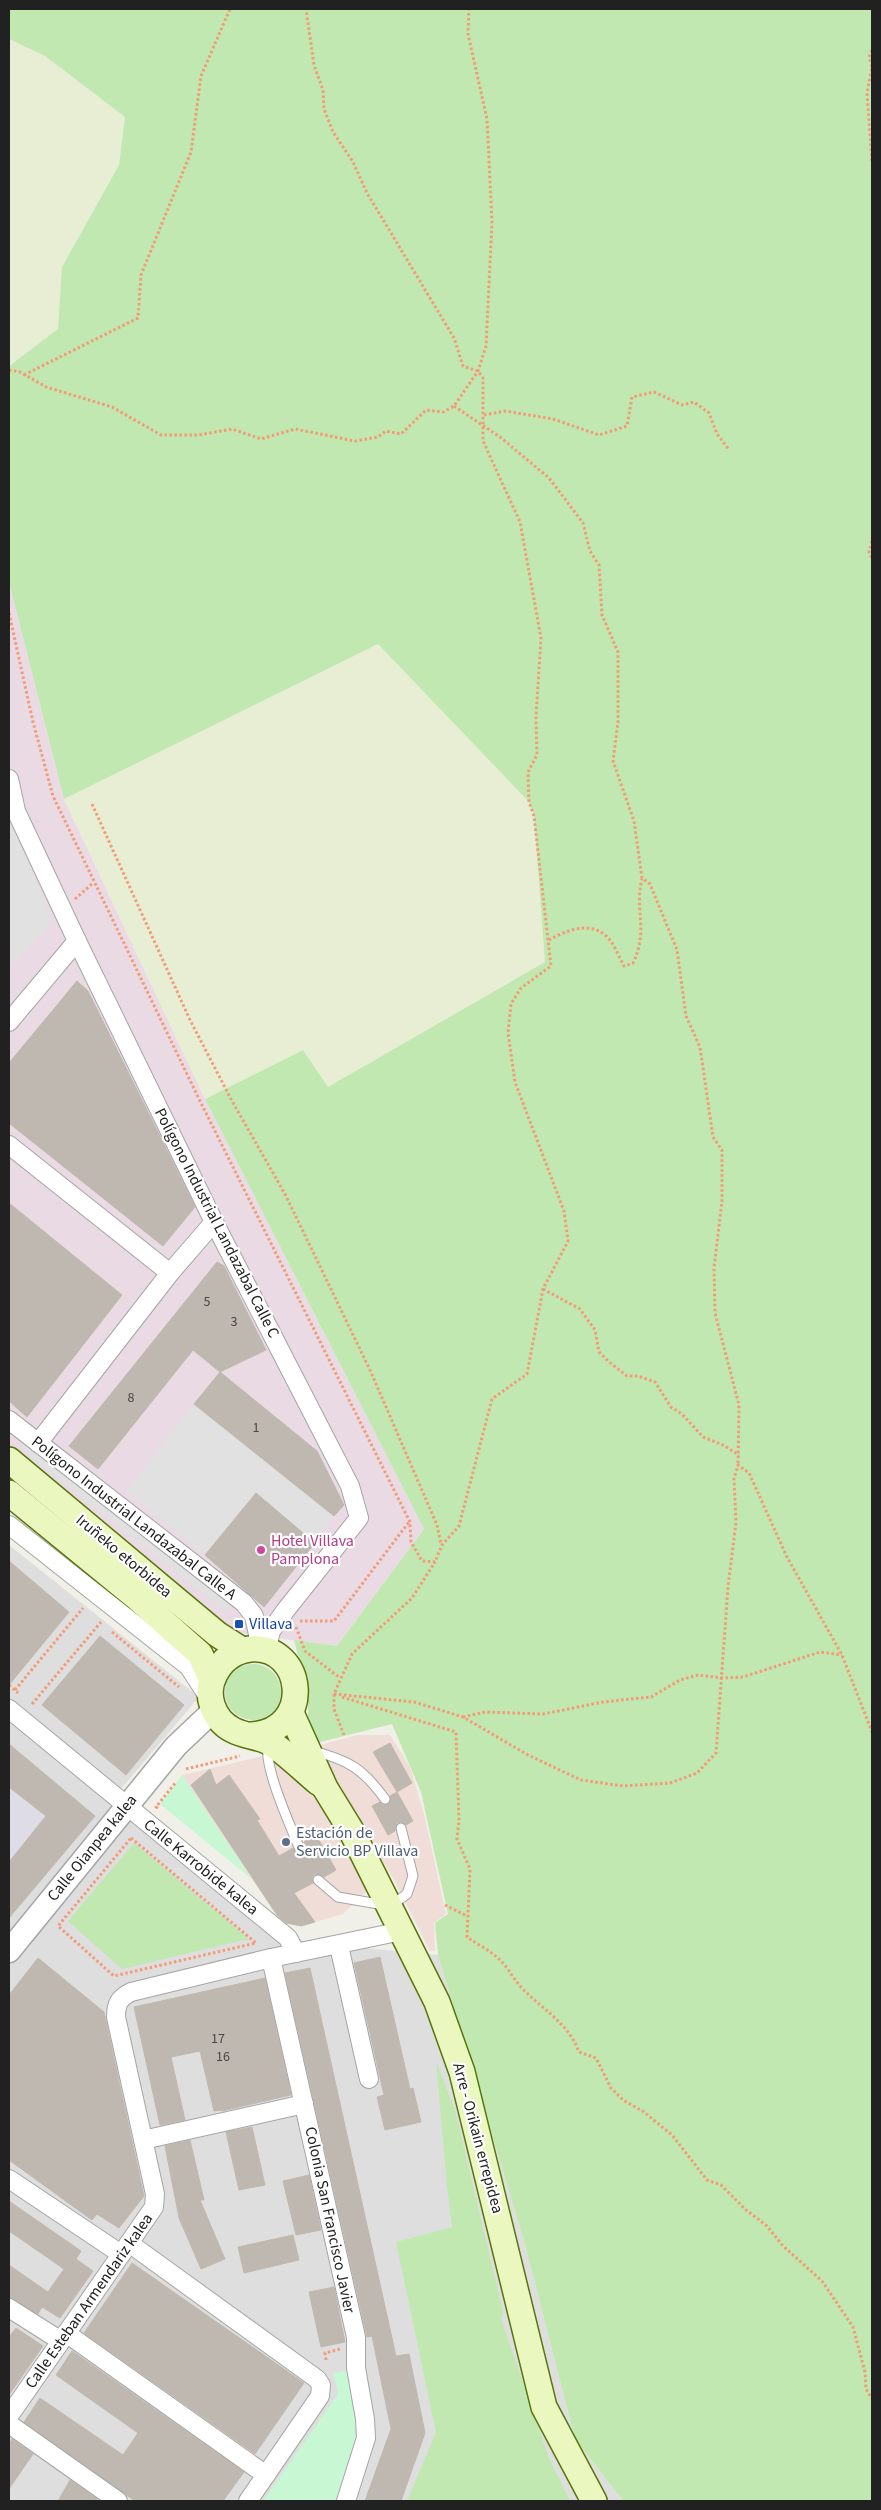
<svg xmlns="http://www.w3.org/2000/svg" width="881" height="2510" viewBox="0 0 881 2510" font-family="'Source Sans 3',sans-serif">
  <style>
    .residential { fill: #dfdede }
    .commercial { fill: #f0ddd8 }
    .industrial { fill: #e9dae4 }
    .farmland { fill: #e7eed4 }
    .grass { fill: #c2e8b1 }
    .park { fill: #c8f7d4 }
    .parking { fill: #e1e1e1 }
    .plaza { fill: #dedce6 }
    .building { fill: #beb8b1; stroke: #c2b9ab }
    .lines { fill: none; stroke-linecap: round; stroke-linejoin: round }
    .service-casing { stroke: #a5a5a5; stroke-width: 11 }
    .minor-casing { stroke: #a5a5a5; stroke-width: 20 }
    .tertiary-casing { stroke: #a5a5a5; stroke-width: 25 }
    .secondary-casing { stroke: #56750a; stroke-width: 28 }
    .path { stroke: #f39a76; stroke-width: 3; stroke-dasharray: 2.5 2.5; stroke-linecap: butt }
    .service { stroke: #fff; stroke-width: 9 }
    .minor { stroke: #fff; stroke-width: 18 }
    .tertiary { stroke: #fff; stroke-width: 22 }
    .secondary { stroke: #eaf7bf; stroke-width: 25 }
    .hotel-dot { fill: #d1479c; stroke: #fff; stroke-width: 2 }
    .transit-dot { fill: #1a4fb4; stroke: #fff; stroke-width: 2 }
    .service-dot { fill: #5c6f8a; stroke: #fff; stroke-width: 2 }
    .labels { text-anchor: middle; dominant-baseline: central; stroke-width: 4.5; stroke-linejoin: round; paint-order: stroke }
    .number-label { font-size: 14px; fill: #484745 }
    .street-label { font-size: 16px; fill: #212121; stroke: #fff }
    .hotel-label { font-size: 16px; fill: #b23c85; stroke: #fff; text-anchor: start }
    .transit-label { font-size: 16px; fill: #164399; stroke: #fff; text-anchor: start }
    .service-label { font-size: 16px; fill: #4e5e75; stroke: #fff; text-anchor: start }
  </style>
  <rect width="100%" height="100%" fill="#f0efe8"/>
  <path class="residential" d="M9,1545l190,152 -79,93 184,152 134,13 86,286 51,198 48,62h-614z"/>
  <g class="commercial">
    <path d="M357,1735h33l20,32 14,47 22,100 -12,9 1,28h-5l-37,-73 -52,-90 -28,-41z"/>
    <path d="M264,1756l19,7 32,31 56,93 -28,27 -42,12 -20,-4 -99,-147z"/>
  </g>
  <path class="industrial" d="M9,582l55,217 141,300 219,430 -87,117 -113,-15 -215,-183z"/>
  <g class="farmland">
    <path d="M9,39l36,17 80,61 -6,48 -57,102 -3,62 -50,36z"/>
    <path d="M378,644l151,158 5,14 11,146 -218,126 -25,-38 -97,49 -141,-300z"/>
  </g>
  <g class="grass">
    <path d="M9,9h863v2492h-249l-48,-62 -51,-198 -86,-286 -3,-32 13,-9 -27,-122 -29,-68 -80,20 -4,-19v-48l-10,-21 -4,-16 43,6 87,-117 -219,-430 98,-49 25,37 217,-125 -11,-146 -5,-14 -151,-158 -314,155 -55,-217v-216l49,-37 4,-62 57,-102 6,-48 -80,-61 -36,-17z"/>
    <circle cx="253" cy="1692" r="28"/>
    <path d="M134,1843l115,96 -127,30 -54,-48z"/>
    <path d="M436,2061l19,49 48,201 -2,8 48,139 21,43h-163l29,-69 -40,-190 56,-15 -5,-41z"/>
  </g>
  <g class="park">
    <path d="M182,1775l70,104 -92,-75z"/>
    <path d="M351,2370l10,54 -21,77h-77l75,-107 -5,-21z"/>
  </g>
  <g class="parking">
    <path d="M9,817l43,102 -9,14 -32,32z"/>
    <path d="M194,1404l140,112 -19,27 -110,12 -79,-64z"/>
    <path d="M28,1437l208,164 -11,10 -204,-162z"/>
  </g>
  <path class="plaza" d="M9,1787l37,29 -37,46z"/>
  <g class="building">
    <path d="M77,981l11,10 107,216 -32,39 -154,-123v-60z"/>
    <path d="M9,1203l113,92 -95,122 -18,-16z"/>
    <path d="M217,1262l7,4 42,84 -46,22 -27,-22 -95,119 -29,-23z"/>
    <path d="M220,1372l97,79 27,54 -10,11 -140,-112z"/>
    <path d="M256,1493l59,50 -51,64 -59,-52z"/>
    <path d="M9,1561l60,51 -60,73z"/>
    <path d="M100,1636l84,69 -58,70 -84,-70z"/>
    <path d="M390,1743l22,40 -15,9 -24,-40z"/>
    <path d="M9,1744l86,72 -86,102v-56l37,-46 -37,-29z"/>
    <path d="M210,1769l6,16 13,-10 31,44 -3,1 22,36 14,-8 8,3 3,-5v-4l12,-7 20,35 -12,7 -9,-3 -3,4 1,5 -19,10 21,29 -14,4 -15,-3 -9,-8 -86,-130z"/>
    <path d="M397,1792l16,29 -7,4 -4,-3 -5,1 -2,8 -7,4 -16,-29 8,-4 3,3 5,-1 2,-8z"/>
    <path d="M380,1957l30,132 3,-1 8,34 -36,8 -8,-33 7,-2 -30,-132z"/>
    <path d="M38,1958l66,54 40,184 -25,32 -22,-14 -5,6 -83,-60v-165z"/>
    <path d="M310,1968l86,388 13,-2 16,79 -24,68h-36l26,-72 -19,-93 -5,1 -82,-364z"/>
    <path d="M265,1978l26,117 -69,16 -1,-1 -7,1 -14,-60 -29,6 14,63 -25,5 -26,-118z"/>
    <path d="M252,2127l13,58 -26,5 -13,-58z"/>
    <path d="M190,2140l14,60h-4l25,59 -24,10 -22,-51 -14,-72z"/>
    <path d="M309,2175l12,55 -25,5 -13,-54z"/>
    <path d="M9,2201l72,50 -5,8 17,12 -33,47 -18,-11 -4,7 -29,-17v-32l39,27 16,-23 -55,-38z"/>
    <path d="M293,2235l6,25 -55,13 -6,-26z"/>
    <path d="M132,2263l172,120 -49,71 -171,-121z"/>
    <path d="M334,2287l11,55 -24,5 -12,-55z"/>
    <path d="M16,2328l27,18 -34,49v-58z"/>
    <path d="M72,2351l172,121 -21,29h-88l-111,-79 16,-24 83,57 15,-22 -82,-58z"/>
    <path d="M12,2439l21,15 -24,35v-44z"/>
    <path d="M70,2480l27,19 -2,2h-37z"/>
  </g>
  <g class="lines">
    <g class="service-casing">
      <g id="service">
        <path d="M268,1745c-4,23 21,77 30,100"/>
        <path d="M313,1751c36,9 50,18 72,48"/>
        <path d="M318,1880l20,17 52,9 17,-12 6,-18 -12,-48"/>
      </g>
    </g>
    <g class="minor-casing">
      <g id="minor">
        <path d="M9,779l7,32 61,130 137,281 136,264 9,32 -74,93 -14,20 -5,20"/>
        <path d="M9,1022l68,-81"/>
        <path d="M9,1145l161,128"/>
        <path d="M9,1420l235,183 10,13 7,33"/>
        <path d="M38,1443l132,-170 44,-51"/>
        <path d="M9,1525l180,142 22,34"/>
        <path d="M9,1709l279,229 8,15"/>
        <path d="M339,1946l30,133"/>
        <path d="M271,1958l85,379v31l9,51 1,19 -20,63"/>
        <path d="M143,2140l161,-36"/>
        <path d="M9,2179l112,75"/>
        <path d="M129,2243l188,136 4,6 -1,11 -72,105"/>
        <path d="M9,2308l52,33"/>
        <path d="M66,2333l200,142"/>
        <path d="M9,2416l145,-209 1,-13 -39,-177c0,-13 3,-19 15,-25l140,-34 131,-27"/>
        <path d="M9,2424l109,77"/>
      </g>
    </g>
    <g class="tertiary-casing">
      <path id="tertiary" d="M9,1951l167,-205 38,-36"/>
    </g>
    <g class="secondary-casing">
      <g id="secondary">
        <path d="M9,1460l208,174 25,16"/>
        <path d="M9,1493l126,103 65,58 12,26"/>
        <path d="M291,1713l34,75 27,44 85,170 25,70 82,335 50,94"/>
        <path d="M251,1735c64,-4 54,-91 -1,-86 -16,2 -28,11 -35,25 -11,20 -2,46 18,56 11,6 24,6 36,12 18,11 34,28 50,41"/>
      </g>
    </g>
    <g class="path">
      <path d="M872,50l-3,7 3,10 -5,26 5,69"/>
      <path d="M9,370l11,2 26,15 66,20 49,28h38l33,-6 29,10 34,-10 60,12 23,-4 8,-6 15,3 25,-24 17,2 11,-6 24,-35 8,-25 6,-124 -5,-103 -19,-85 1,-25"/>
      <path d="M24,375l114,-57 3,-43 50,-123 10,-76 29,-67"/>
      <path d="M454,406l46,31 49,41 34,45 7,28 9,14 3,50 16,37v70l-5,39 21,60 8,57 8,6 27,66 9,66 14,31 13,90 9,13v51l-8,67 1,45 24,92 -1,60"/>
      <path d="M484,415l21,-4 48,8 46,16 28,-9 5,-29 22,-5 28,13 12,-3 15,11 8,21 12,16"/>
      <path d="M872,541l-3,11 3,6"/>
      <path d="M9,613l24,109 20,74 147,305 210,421 1,20 11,19 13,1 7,-17 17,-19 33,-127 35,-25 16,-85 25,-48 -4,-30 -49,-129 -7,-49 3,-29 10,-16 30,-22 -17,-150 -5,-14 -1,-30 9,-17 -1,-38 5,-79 -21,-116 -37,-81v-63l-5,-7 -15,-5 -9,-28 -87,-145 -14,-31 -20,-30 -9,-23 -1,-19 -9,-25 -8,-56"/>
      <path d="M92,804l98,216 42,81 53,93 85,176 67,155 4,19"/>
      <path d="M75,899l18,-16"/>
      <path d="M549,940c16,-9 39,-19 56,-5 8,6 14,22 19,31l9,-3c16,-33 1,-53 9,-84"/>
      <path d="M543,1289l37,20 15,21 4,22 10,10 18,14h11l17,6 16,25 11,7 21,23 20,8 16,10"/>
      <path d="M300,1621h34l75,-99"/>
      <path d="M296,1627l9,24 35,27"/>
      <path d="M112,1632l67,55"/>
      <path d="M9,1685l9,8"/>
      <path d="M15,1690l68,-82"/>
      <path d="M334,1694l80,8 49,15 65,38 53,25 42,6 47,-3 27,-10 19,-20 12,-166 8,-65 -2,-43 4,-14 11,8 38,84 55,98 30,77"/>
      <path d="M342,1697l114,35 3,89 -2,18 13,30 -3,68c10,7 22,13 32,22 8,7 14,19 21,27 21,23 48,36 59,66l17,6 15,30 12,12 21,12 28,23 35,45 14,5 25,25 21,16 16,20 39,35 31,46 12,45 1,17 6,10"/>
      <path d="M32,1704l69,-82"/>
      <path d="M463,1717l22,-5 58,2 60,-12 48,-5 29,-17 18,-5 25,3 20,-1 77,-25 22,3"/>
      <path d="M344,1735l-10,-26v-15l18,-40 60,-56 23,-36"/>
      <path d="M186,1769l54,-13"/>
      <path d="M158,1808l-2,-1 20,-25"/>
      <path d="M131,1838l125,105 -142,33 -56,-50z"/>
      <path d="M445,1905l22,11"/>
      <path d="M326,2360l-1,-7 15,-4"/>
    </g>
    <use href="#service" class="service"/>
    <use href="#minor" class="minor"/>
    <use href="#tertiary" class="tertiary"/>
    <use href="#secondary" class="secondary"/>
  </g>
  <circle class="hotel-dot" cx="261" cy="1550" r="5"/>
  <rect class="transit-dot" x="234" y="1619" width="10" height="10" rx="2.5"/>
  <circle class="service-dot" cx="286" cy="1842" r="5"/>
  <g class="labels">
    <g class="number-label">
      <text x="207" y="1302">5</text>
      <text x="234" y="1322">3</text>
      <text x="131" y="1398">8</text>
      <text x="256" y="1428">1</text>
      <text x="218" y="2039">17</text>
      <text x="223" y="2057">16</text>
    </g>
    <g class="street-label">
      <text transform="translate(217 1223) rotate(63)">Polígono Industrial Landazabal Calle C</text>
      <text transform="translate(134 1518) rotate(38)">Polígono Industrial Landazabal Calle A</text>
      <text transform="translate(124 1556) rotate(40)">Iruñeko etorbidea</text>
      <text transform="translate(92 1848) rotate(-51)">Calle Oianpea kalea</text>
      <text transform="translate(201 1867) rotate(39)">Calle Karrobide kalea</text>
      <text transform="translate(478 2138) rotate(75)">Arre - Orikain errepidea</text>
      <text transform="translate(330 2220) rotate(78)">Colonia San Francisco Javier</text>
      <text transform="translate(89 2301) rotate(-55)">Calle Esteban Armendariz kalea</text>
    </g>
    <g class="hotel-label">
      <text x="271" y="1541">Hotel Villava<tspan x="271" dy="18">Pamplona</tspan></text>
    </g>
    <g class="transit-label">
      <text x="249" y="1624">Villava</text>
    </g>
    <g class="service-label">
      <text x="296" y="1833">Estación de<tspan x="296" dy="18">Servicio BP Villava</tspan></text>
    </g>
  </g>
  <rect width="881" height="2510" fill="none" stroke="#212121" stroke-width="20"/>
</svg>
